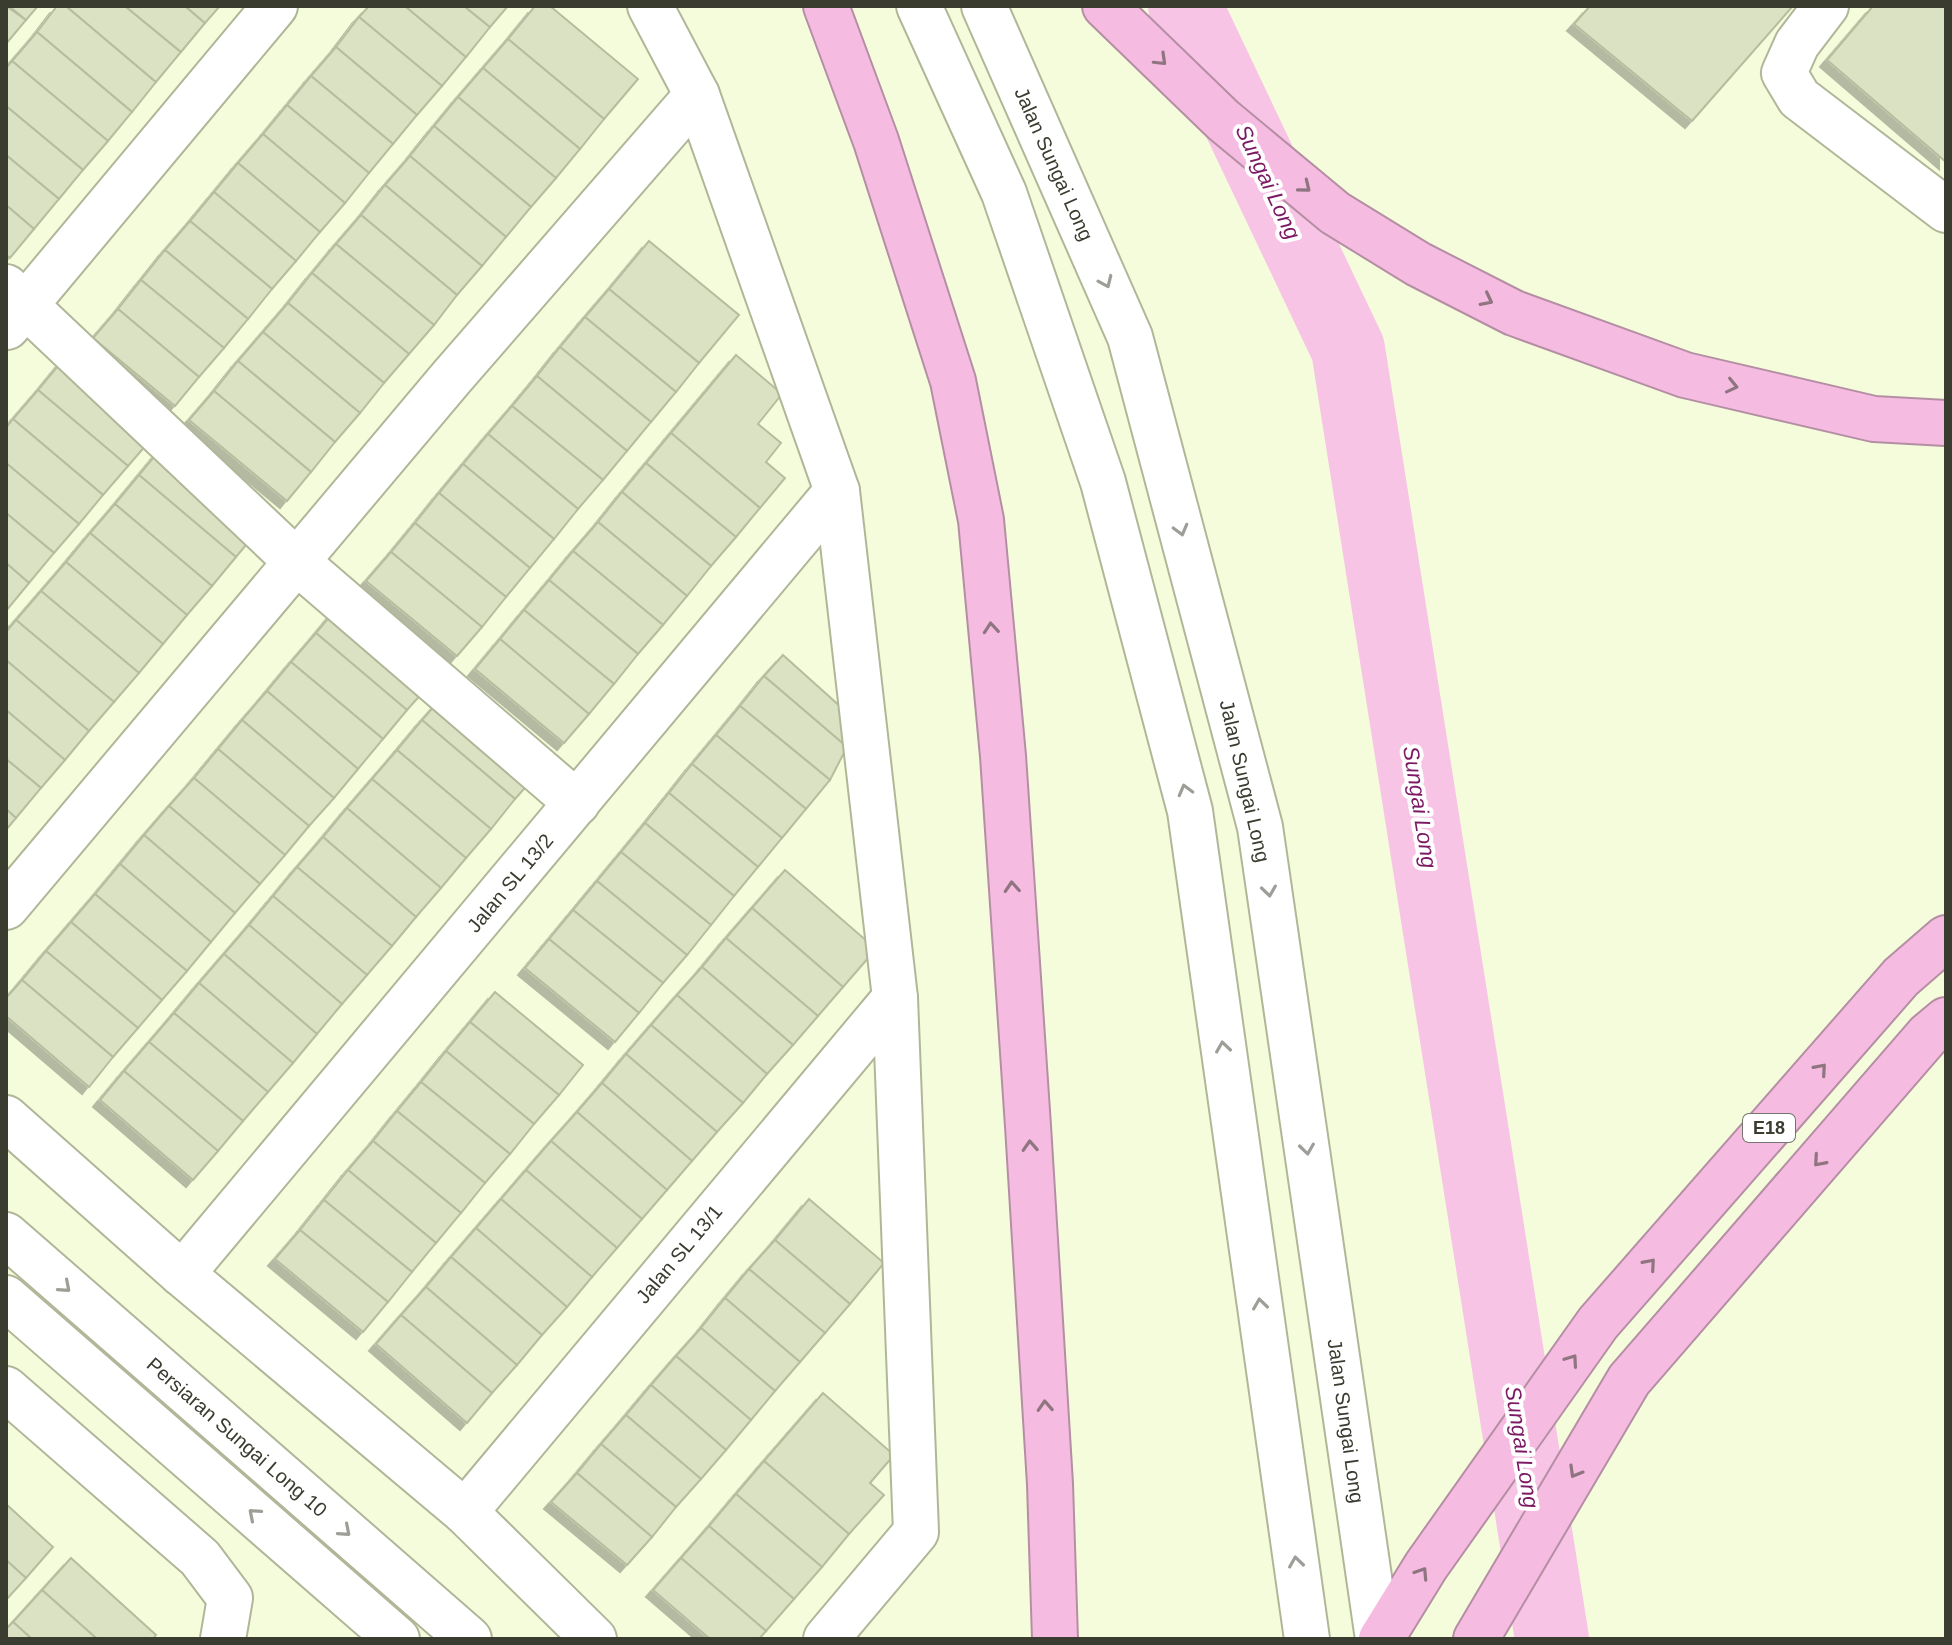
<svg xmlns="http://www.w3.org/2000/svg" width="1952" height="1645" viewBox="0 0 1952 1645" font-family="Arial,sans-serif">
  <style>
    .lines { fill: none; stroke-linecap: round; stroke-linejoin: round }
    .river { stroke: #f8c4e5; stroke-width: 74 }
    .building { fill: #dbe2c3; stroke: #b6bd9e; stroke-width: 2; filter: url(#shadow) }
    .minor-casing { stroke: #b0b798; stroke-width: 48 }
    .highway-casing { stroke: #b48fa3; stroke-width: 48 }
    .minor { stroke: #fff; stroke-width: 44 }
    .highway { stroke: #f6bbe1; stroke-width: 44 }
    .oneway { stroke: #8e757f }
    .oneway2 { stroke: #9c9e97 }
    .labels { text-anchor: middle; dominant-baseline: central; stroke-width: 8; stroke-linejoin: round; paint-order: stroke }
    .shield { fill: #fff; stroke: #74766d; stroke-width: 2 }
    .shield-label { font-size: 18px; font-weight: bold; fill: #393c2f }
    .street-label { font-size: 20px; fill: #393c2f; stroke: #fff }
    .water-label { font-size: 22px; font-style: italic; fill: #7b1963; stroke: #fff }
  </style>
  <defs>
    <filter id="shadow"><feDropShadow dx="-7" dy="7" stdDeviation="0" flood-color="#0004"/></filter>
  </defs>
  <rect width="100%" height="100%" fill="#f5fcdc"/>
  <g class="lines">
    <path class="river" d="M1185,6l163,343 204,1290"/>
  </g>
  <g class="building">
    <path d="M6,6l20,14 -20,24z"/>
    <path d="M9,6h29l-12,14z"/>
    <path d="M57,6h9l90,76 -24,30 -95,-80z"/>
    <path d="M66,6h59l56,46 -25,30z"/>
    <path d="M125,6h60l20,17 -24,29z"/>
    <path d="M185,6h35l-15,17z"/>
    <path d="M369,6h36l61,51 -24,29 -83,-69z"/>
    <path d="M405,6h59l26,21 -24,30z"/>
    <path d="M464,6h44l-18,21z"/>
    <path d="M535,6h15l88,73 -34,40 -96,-80z"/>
    <path d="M1590,6h203l-101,115 -118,-97z"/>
    <path d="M1873,6h73v156l-119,-102z"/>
    <path d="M359,17l83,69 -25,29 -81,-68z"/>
    <path d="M37,32l95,80 -24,29 -96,-80z"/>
    <path d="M508,39l96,80 -24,30 -97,-81z"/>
    <path d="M336,47l81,68 -24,29 -82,-68z"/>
    <path d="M12,61l96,80 -25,29 -77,-64v-38z"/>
    <path d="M483,68l97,81 -24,29 -98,-81z"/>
    <path d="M311,76l82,68 -24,29 -82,-68z"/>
    <path d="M458,97l98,81 -25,29 -97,-81z"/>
    <path d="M287,105l82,68 -24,30 -82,-69z"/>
    <path d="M6,106l77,64 -24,29 -53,-44z"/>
    <path d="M434,126l97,81 -25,30 -96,-81z"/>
    <path d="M263,134l82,69 -25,29 -82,-69z"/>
    <path d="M6,155l53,44 -25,30 -28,-24z"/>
    <path d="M410,156l96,81 -24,29 -97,-81z"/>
    <path d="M238,163l82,69 -24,29 -82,-69z"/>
    <path d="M385,185l97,81 -25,29 -96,-80z"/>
    <path d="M214,192l82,69 -24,28 -82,-68z"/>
    <path d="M6,205l28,24 -24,29 -4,-3z"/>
    <path d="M361,215l96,80 -23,30 -98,-81z"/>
    <path d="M190,221l82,68 -24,30 -83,-69z"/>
    <path d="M649,241l90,74 -40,48 -90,-74z"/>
    <path d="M336,244l98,81 -25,29 -97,-81z"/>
    <path d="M165,250l83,69 -24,29 -83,-68z"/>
    <path d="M312,273l97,81 -25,29 -96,-80z"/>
    <path d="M141,280l83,68 -25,29 -81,-68z"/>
    <path d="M609,289l90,74 -23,29 -91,-75z"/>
    <path d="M288,303l96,80 -24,30 -97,-81z"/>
    <path d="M118,309l81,68 -24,29 -82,-68z"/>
    <path d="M585,317l91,75 -25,30 -91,-75z"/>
    <path d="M263,332l97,81 -25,29 -97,-81z"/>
    <path d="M560,347l91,75 -24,29 -90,-75z"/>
    <path d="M736,355l46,39 -24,30 23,19 -15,19 19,16 -25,30 -89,-75z"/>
    <path d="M62,361l91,76 -25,29 -90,-76z"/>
    <path d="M238,361l97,81 -24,30 -97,-81z"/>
    <path d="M537,376l90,75 -24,29 -91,-74z"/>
    <path d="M38,390l90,76 -25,29 -90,-76z"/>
    <path d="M214,391l97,81 -24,29 -98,-81z"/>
    <path d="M512,406l91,74 -25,29 -90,-75z"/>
    <path d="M13,419l90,76 -24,29 -73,-61v-35z"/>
    <path d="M671,433l89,75 -24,29 -90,-74z"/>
    <path d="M488,434l90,75 -24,30 -91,-75z"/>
    <path d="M163,446l97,82 -24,29 -97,-82z"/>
    <path d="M6,463l73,61 -25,29 -48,-40z"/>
    <path d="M646,463l90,74 -25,29 -89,-74z"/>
    <path d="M463,464l91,75 -24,29 -91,-75z"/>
    <path d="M139,475l97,82 -24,29 -97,-82z"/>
    <path d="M622,492l89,74 -24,30 -89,-74z"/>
    <path d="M439,493l91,75 -24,29 -91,-74z"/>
    <path d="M115,504l97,82 -25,29 -97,-82z"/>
    <path d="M6,513l48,40 -25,30 -23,-20z"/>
    <path d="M598,522l89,74 -24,29 -90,-74z"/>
    <path d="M415,523l91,74 -24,30 -91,-75z"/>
    <path d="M90,533l97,82 -24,29 -97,-82z"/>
    <path d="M573,551l90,74 -25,29 -89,-74z"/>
    <path d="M391,552l91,75 -25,29 -91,-75z"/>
    <path d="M66,562l97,82 -24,29 -98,-82z"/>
    <path d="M6,563l23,20 -23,28z"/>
    <path d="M549,580l89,74 -24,30 -90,-74z"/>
    <path d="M41,591l98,82 -25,29 -98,-82z"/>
    <path d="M340,604l92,78 -25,28 -91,-77z"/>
    <path d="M524,610l90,74 -25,30 -89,-75z"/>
    <path d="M16,620l98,82 -25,29 -83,-71v-28z"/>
    <path d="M316,633l91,77 -24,29 -92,-77z"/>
    <path d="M500,639l89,75 -25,29 -89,-74z"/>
    <path d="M783,655l79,71 -15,21 -83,-71z"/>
    <path d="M6,660l83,71 -24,29 -59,-50z"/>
    <path d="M291,662l92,77 -25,30 -91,-78z"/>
    <path d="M764,676l83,71 -17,33 -90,-74z"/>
    <path d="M267,691l91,78 -24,29 -92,-78z"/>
    <path d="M446,693l93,79 -24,27 -93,-79z"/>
    <path d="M740,706l90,74 -24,29 -90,-74z"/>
    <path d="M6,710l59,50 -24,28 -35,-29z"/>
    <path d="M242,720l92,78 -25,28 -91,-77z"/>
    <path d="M422,720l93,79 -24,30 -94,-79z"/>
    <path d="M716,735l90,74 -24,29 -90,-74z"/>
    <path d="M218,749l91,77 -24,29 -91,-77z"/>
    <path d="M397,750l94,79 -25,29 -94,-79z"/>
    <path d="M6,759l35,29 -25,30 -10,-9z"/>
    <path d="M692,764l90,74 -24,29 -89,-74z"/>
    <path d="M194,778l91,77 -25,29 -91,-78z"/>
    <path d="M372,779l94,79 -25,30 -94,-80z"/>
    <path d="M669,793l89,74 -24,29 -89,-73z"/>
    <path d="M169,806l91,78 -25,29 -91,-78z"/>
    <path d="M347,808l94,80 -25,29 -93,-80z"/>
    <path d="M6,809l10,9 -10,12z"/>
    <path d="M645,823l89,73 -23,29 -90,-73z"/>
    <path d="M144,835l91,78 -24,29 -91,-78z"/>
    <path d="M323,837l93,80 -24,29 -95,-79z"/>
    <path d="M621,852l90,73 -24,30 -90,-74z"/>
    <path d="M120,864l91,78 -24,29 -92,-77z"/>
    <path d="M297,867l95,79 -25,29 -94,-79z"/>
    <path d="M785,870l91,79 -33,38 -91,-79z"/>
    <path d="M597,881l90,74 -24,28 -90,-73z"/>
    <path d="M95,894l92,77 -25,29 -91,-78z"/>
    <path d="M273,896l94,79 -25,29 -93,-79z"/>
    <path d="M752,908l91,79 -25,29 -92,-78z"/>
    <path d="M573,910l90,73 -24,30 -90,-74z"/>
    <path d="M71,922l91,78 -24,28 -92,-77z"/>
    <path d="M249,925l93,79 -25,30 -93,-80z"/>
    <path d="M726,938l92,78 -25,29 -91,-78z"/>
    <path d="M549,939l90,74 -24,29 -90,-74z"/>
    <path d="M46,951l92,77 -25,29 -91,-77z"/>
    <path d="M224,954l93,80 -24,29 -94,-80z"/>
    <path d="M702,967l91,78 -26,29 -90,-79z"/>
    <path d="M22,980l91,77 -24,30 -83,-71v-18z"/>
    <path d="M199,983l94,80 -25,29 -94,-79z"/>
    <path d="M495,992l88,73 -24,30 -89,-73z"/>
    <path d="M677,995l90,79 -24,29 -92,-78z"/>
    <path d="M174,1013l94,79 -25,29 -94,-79z"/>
    <path d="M470,1022l89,73 -25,29 -88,-73z"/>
    <path d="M651,1025l92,78 -26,29 -91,-78z"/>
    <path d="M149,1042l94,79 -25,30 -94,-80z"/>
    <path d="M446,1051l88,73 -24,30 -89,-72z"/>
    <path d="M626,1054l91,78 -25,29 -90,-78z"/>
    <path d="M124,1071l94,80 -25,29 -93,-80z"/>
    <path d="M421,1082l89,72 -25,29 -88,-72z"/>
    <path d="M602,1083l90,78 -25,29 -90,-78z"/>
    <path d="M397,1111l88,72 -24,30 -88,-72z"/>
    <path d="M577,1112l90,78 -25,29 -91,-78z"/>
    <path d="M373,1141l88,72 -25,30 -88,-73z"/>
    <path d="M551,1141l91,78 -25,29 -91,-78z"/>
    <path d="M348,1170l88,73 -24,29 -88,-72z"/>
    <path d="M526,1170l91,78 -25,29 -91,-78z"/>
    <path d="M501,1199l91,78 -25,30 -91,-79z"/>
    <path d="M809,1199l75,64 -34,41 -75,-64z"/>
    <path d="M324,1200l88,72 -24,30 -88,-72z"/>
    <path d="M476,1228l91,79 -25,28 -91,-78z"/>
    <path d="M300,1230l88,72 -25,30 -88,-73z"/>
    <path d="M775,1240l75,64 -25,29 -76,-64z"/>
    <path d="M451,1257l91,78 -25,30 -91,-78z"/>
    <path d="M749,1269l76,64 -25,29 -75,-64z"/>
    <path d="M426,1287l91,78 -25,28 -91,-78z"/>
    <path d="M725,1298l75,64 -25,29 -74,-63z"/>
    <path d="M401,1315l91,78 -25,30 -91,-79z"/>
    <path d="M701,1328l74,63 -24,29 -75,-64z"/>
    <path d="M676,1356l75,64 -25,30 -75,-65z"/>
    <path d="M651,1385l75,65 -25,29 -75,-64z"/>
    <path d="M823,1393l71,62 -24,28 14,12 -35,39 -85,-73z"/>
    <path d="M626,1415l75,64 -25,28 -75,-63z"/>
    <path d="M601,1444l75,63 -24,30 -75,-64z"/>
    <path d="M764,1461l85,73 -27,33 -86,-73z"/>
    <path d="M577,1473l75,64 -25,28 -76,-63z"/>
    <path d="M736,1494l86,73 -28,32 -85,-73z"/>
    <path d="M6,1504l47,43 -27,31 -20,-18z"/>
    <path d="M709,1526l85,73 -28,32 -85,-73z"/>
    <path d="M71,1558l85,77 -3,4h-56l-55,-49z"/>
    <path d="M681,1558l85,73 -7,8h-49l-57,-49z"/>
    <path d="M6,1560l20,18 -20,22z"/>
    <path d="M42,1590l55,49h-65l-19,-17z"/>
    <path d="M13,1622l19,17h-26v-10z"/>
  </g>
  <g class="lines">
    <g class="minor-casing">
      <g id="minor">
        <path d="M650,6l47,89 140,396 58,507 21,534 -90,107"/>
        <path d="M919,6l85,187 99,289 87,329 117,828"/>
        <path d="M984,6l146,331 130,490 118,812"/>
        <path d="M1826,6l-29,38 -13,29 15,25 147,112"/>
        <path d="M6,287l291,275 280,241"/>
        <path d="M7,327l268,-321"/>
        <path d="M6,907l445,-529 246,-283"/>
        <path d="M6,1118l176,156 283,238 129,127"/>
        <path d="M6,1235l463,404"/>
        <path d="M182,1274l655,-783"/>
        <path d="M6,1298l391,341"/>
        <path d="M6,1389l194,169 30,40 -7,41"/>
        <path d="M465,1512l430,-514"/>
      </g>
    </g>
    <g class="highway-casing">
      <g id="highway">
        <path d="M826,6l50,135 77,240 28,139 22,236 25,370 22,358 5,155"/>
        <path d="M1105,6l118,114 112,93 83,51 96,49 171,62 189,44 72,4"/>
        <path d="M1381,1639l45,-73 172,-243 303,-346 45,-39"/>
        <path d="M1476,1639l153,-259 299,-345 18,-15"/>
      </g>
    </g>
    <use href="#minor" class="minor"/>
    <use href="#highway" class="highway"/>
  </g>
  <defs><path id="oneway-chevron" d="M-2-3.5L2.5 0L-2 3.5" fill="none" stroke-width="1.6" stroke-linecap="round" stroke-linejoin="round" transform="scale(2)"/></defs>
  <g class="oneway">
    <use href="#oneway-chevron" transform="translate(1161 60) rotate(44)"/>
    <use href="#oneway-chevron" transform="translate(1305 187) rotate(39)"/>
    <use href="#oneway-chevron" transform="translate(1487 300) rotate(27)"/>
    <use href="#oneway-chevron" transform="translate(1732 386) rotate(13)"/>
    <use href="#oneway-chevron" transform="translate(991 628) rotate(-95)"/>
    <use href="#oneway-chevron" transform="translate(1012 887) rotate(-94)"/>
    <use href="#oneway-chevron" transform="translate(1821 1069) rotate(-49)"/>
    <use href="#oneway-chevron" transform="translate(1030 1146) rotate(-93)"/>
    <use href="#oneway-chevron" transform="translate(1819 1161) rotate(131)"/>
    <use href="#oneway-chevron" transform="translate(1650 1264) rotate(-49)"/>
    <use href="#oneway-chevron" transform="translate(1572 1360) rotate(-55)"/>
    <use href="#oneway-chevron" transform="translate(1045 1406) rotate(-93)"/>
    <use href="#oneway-chevron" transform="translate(1575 1472) rotate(120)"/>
    <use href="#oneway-chevron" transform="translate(1422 1573) rotate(-57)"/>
  </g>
  <g class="oneway2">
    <use href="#oneway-chevron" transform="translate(1106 282) rotate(66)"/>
    <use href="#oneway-chevron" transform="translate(1181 530) rotate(75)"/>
    <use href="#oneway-chevron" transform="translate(1185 790) rotate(-105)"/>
    <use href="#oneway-chevron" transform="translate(1269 891) rotate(82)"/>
    <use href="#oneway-chevron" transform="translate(1223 1047) rotate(-98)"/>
    <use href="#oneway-chevron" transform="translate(1307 1149) rotate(82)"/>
    <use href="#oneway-chevron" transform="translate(65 1287) rotate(41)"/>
    <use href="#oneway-chevron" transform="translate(1260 1304) rotate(-98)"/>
    <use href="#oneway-chevron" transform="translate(254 1514) rotate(-139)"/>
    <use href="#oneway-chevron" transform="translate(345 1531) rotate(41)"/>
    <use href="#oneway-chevron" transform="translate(1296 1562) rotate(-98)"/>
  </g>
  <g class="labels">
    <rect class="shield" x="1743" y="1114" width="52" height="28" rx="6"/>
    <g class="shield-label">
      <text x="1769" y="1128">E18</text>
    </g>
    <g class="street-label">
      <text transform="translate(1054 164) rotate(66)">Jalan Sungai Long</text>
      <text transform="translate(1245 781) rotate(77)">Jalan Sungai Long</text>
      <text transform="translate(510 883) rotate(-50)">Jalan SL 13/2</text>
      <text transform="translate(679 1254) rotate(-50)">Jalan SL 13/1</text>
      <text transform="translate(1346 1421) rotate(82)">Jalan Sungai Long</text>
      <text transform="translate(237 1437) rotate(41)">Persiaran Sungai Long 10</text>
    </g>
    <g class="water-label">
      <text transform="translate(1268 182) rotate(65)">Sungai Long</text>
      <text transform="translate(1420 807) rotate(81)">Sungai Long</text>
      <text transform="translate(1522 1447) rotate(81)">Sungai Long</text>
    </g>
  </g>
  <rect width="1952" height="1645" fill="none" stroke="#393c2f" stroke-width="16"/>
</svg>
